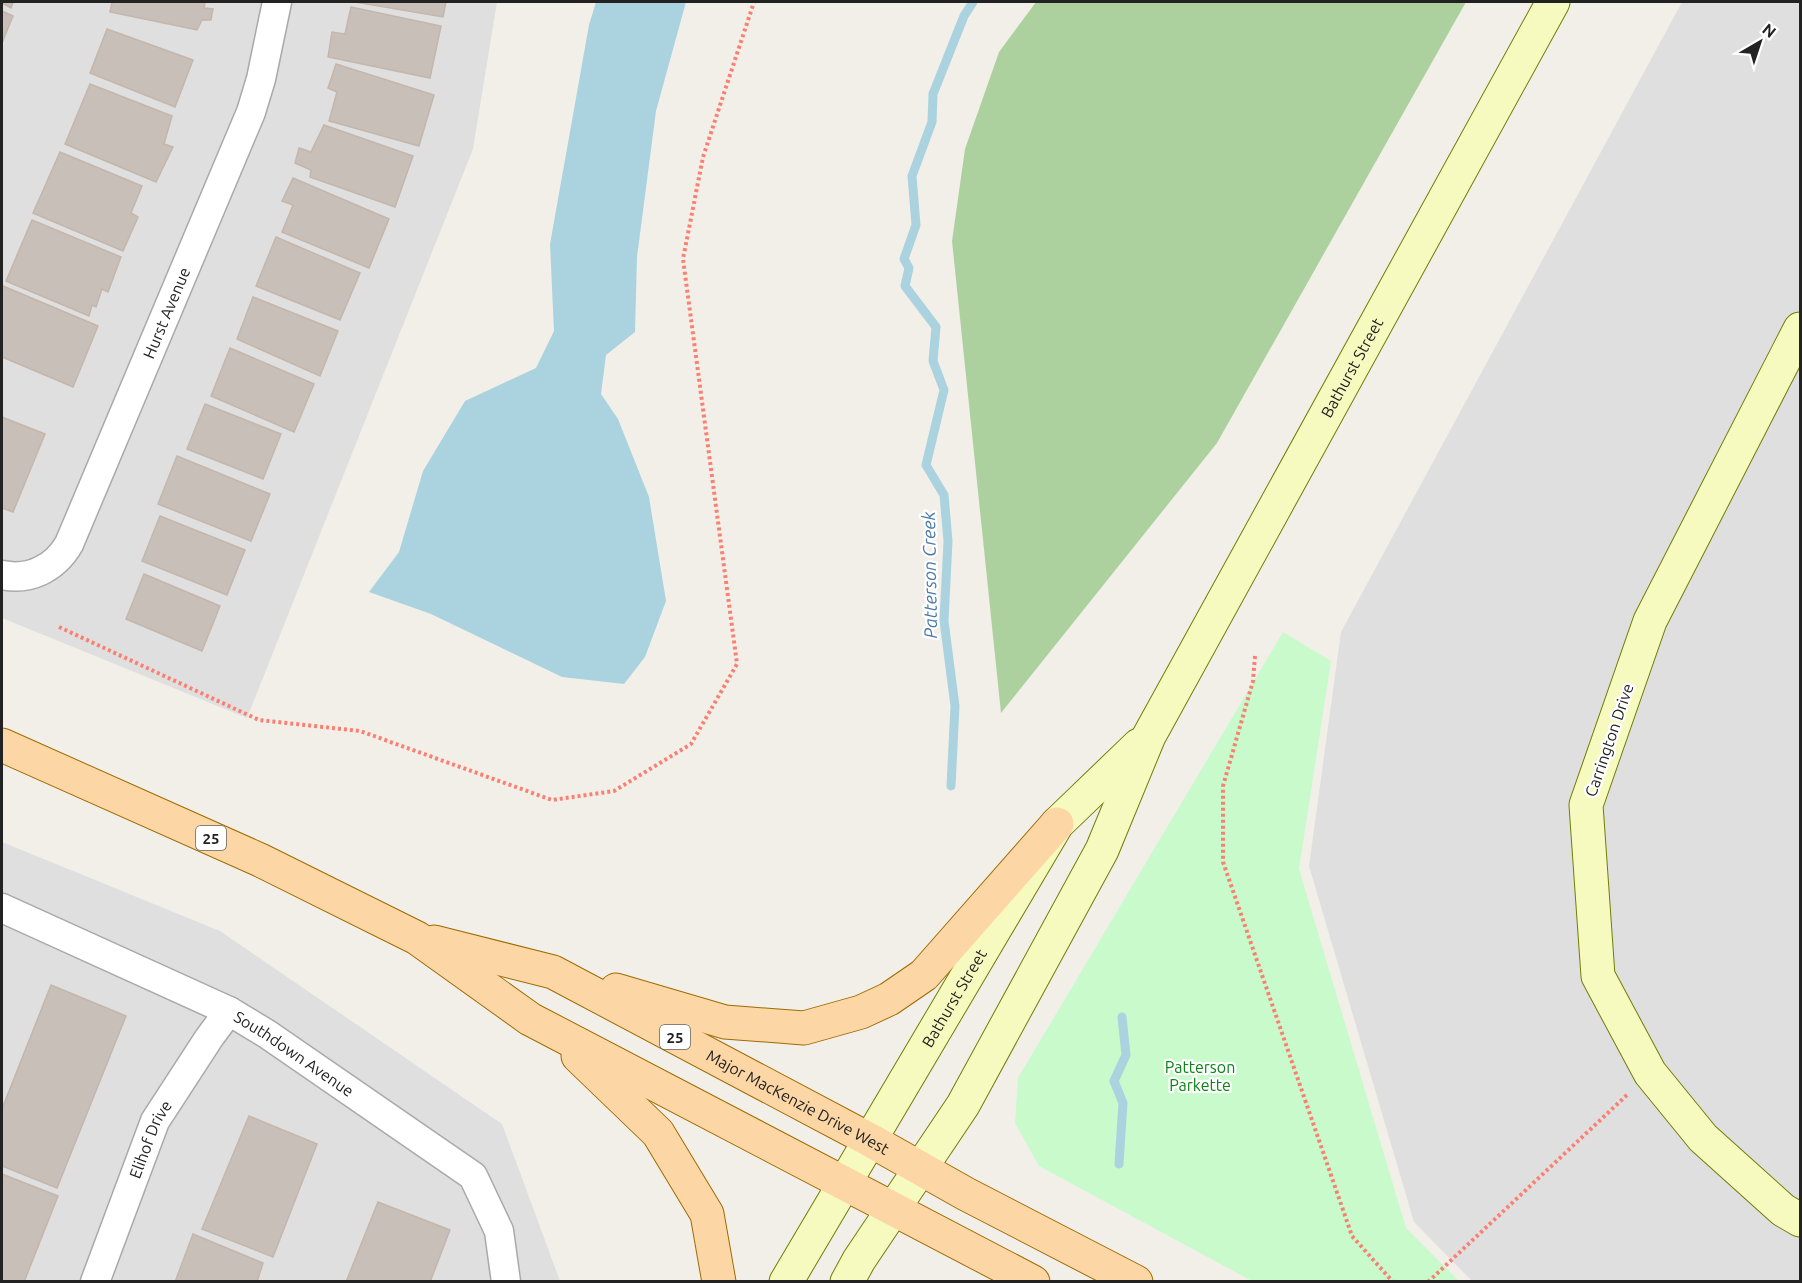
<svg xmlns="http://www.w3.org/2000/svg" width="1802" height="1283" viewBox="0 0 1802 1283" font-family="Ubuntu,sans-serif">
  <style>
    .residential { fill: #e0dfdf }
    .forest { fill: #add19e }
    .park { fill: #c8facc }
    .water { fill: #aad3df }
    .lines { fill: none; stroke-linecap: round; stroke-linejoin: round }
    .stream { stroke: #aad3df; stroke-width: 9 }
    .building { fill: #c7bfb8; stroke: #c4b6ab; stroke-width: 1.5 }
    .street-casing { stroke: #a9a9a9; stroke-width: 31 }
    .secondary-casing { stroke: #707d05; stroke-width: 35 }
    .primary-casing { stroke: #a06b00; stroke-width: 35 }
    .path { stroke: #fa8072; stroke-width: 4; stroke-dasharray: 3 3; stroke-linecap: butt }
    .street { stroke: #fff; stroke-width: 28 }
    .secondary { stroke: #f7fabf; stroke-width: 33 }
    .primary { stroke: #fcd6a4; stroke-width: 33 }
    .labels { text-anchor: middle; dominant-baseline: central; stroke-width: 4.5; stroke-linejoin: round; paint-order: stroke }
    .shield { fill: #fff; stroke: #646464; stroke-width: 1.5 }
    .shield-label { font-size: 15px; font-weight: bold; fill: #222 }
    .street-label { font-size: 16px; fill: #222; stroke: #fff }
    .park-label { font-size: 16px; fill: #0c8416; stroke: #fff }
    .water-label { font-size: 18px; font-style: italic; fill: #4a7aab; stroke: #fff }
  </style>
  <rect width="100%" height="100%" fill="#f2efe9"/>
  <g class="residential">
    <path d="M2,2h495l-24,147 -226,569 -245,-100z"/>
    <path d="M1682,2h118v1279h-328l-58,-59 -105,-356 32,-234z"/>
    <path d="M2,842l218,89 282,193 58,157h-558z"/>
  </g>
  <path class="forest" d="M1036,2h430l-249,441 -216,270 -49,-472 13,-92 34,-97z"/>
  <path class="park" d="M1283,632l48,29 -32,208 107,359 53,53h-207l-213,-115 -24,-43 3,-45z"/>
  <path class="water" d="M596,2h90l-30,109 -19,146 -2,75 -29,23 -5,39 17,25 31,78 17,104 -21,56 -21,27 -62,-7 -131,-63 -62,-22 30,-40 24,-81 42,-70 71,-33 18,-37 -4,-87 39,-219z"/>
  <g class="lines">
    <g class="stream">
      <path d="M951,786l4,-80 -11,-85 4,-80 -4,-46 -18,-30 18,-75 -11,-29 3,-34 -31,-41 4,-18 -5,-9 12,-34 -4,-49 20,-54 1,-28 31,-78 9,-14"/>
      <path d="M1119,1164l4,-61 -9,-22 12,-26 -4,-38"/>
    </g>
  </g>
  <g class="building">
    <path d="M2,2h11l-2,6 -9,-5z"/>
    <path d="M112,2h93l-1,6 9,1 -2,11h-9l-5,10 -87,-18z"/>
    <path d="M355,2h91l-3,15z"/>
    <path d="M351,7l90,19 -11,52 -102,-21 4,-25 13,2z"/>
    <path d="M2,11l11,5 -11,27z"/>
    <path d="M107,29l86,31 -18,47 -85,-34z"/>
    <path d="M336,64l98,31 -15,51 -90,-25 8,-29 -9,-4z"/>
    <path d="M90,84l82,32 -8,28 9,3 -17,35 -91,-38z"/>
    <path d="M324,125l89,31 -18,51 -85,-30 1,-7 -16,-7 4,-15 12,4z"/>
    <path d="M60,152l82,34 -11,27 7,4 -15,34 -90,-38z"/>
    <path d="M293,178l96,41 -20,49 -87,-36 11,-27 -11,-4z"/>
    <path d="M32,220l89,37 -13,35 -6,-3 -6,18 -4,-2 -3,11 -83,-35z"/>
    <path d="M276,237l84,36 -20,47 -84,-34z"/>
    <path d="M3,286l95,40 -25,61 -71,-30v-67z"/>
    <path d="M253,297l85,34 -18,45 -83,-37z"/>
    <path d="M230,348l84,36 -20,48 -83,-36z"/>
    <path d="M205,404l76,30 -18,45 -76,-30z"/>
    <path d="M2,417l43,17 -32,78 -11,-4z"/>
    <path d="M177,456l93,38 -19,47 -93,-37z"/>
    <path d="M160,516l85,34 -18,45 -85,-34z"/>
    <path d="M144,574l76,32 -18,45 -76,-32z"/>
    <path d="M51,985l75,31 -69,172 -55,-22v-57z"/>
    <path d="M249,1116l68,28 -44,113 -71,-28z"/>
    <path d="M2,1174l56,22 -34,86h-22z"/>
    <path d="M378,1202l72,28 -20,52h-84z"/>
    <path d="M193,1234l70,29 -6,19h-82z"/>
  </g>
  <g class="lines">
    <g class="street-casing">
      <g id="street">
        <path id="s1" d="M2,575c28,6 53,-7 67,-31l182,-432 10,-33 16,-77"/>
        <path id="s2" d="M2,908l227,103 38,23 206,142 26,55 7,51"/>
        <path id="s3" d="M95,1282l60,-161 54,-83 20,-27"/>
      </g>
    </g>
    <g class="secondary-casing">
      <g id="secondary">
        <path d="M1800,329l-150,292 -64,184 12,171 52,97 53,65 80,72 17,10"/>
        <path id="s4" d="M786,1282l271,-458 82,-79"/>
        <path id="s5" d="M847,1282l12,-22 104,-155 139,-255 47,-114 404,-734"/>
      </g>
    </g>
    <g class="primary-casing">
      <g id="primary">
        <path d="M2,745l258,115 157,78 113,81 503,263"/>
        <path id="s6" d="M434,942l119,30 317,168 96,54 170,88"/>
        <path d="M616,990l109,32 79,6 57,-16 28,-13 35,-24 133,-151"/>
        <path d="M578,1056l80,77 49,81 12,68"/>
      </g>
    </g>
    <g class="path">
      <path d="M59,627l200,93 101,11 192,69 62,-9 77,-47 46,-80 -54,-405 20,-102 51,-155"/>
      <path d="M1255,656l-2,25 -30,105v76l129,374 41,46"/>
      <path d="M1428,1282l200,-188"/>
    </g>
    <use href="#street" class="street"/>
    <use href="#secondary" class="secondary"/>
    <use href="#primary" class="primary"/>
  </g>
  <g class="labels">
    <g class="shield">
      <rect x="196" y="826" width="30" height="24" rx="4.5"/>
      <rect x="660" y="1025" width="30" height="24" rx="4.5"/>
    </g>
    <g class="shield-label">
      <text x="211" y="838">25</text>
      <text x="675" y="1037">25</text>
    </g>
    <g class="street-label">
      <text stroke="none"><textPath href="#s1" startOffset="330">Hurst Avenue</textPath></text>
      <text stroke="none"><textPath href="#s5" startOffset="1046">Bathurst Street</textPath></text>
      <text transform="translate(1609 740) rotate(-71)">Carrington Drive</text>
      <text stroke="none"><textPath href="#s4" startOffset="330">Bathurst Street</textPath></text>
      <text stroke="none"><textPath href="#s2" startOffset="327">Southdown Avenue</textPath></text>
      <text stroke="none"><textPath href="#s6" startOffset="400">Major MacKenzie Drive West</textPath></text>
      <text stroke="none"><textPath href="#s3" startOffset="153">Elihof Drive</textPath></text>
    </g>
    <g class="park-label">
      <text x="1200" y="1067">Patterson<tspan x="1200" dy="18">Parkette</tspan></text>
    </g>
    <g class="water-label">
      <text transform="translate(929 575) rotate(-91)">Patterson Creek</text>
    </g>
  </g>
  <rect width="1802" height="1283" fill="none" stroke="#222222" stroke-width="6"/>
  <g transform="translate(1760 42) rotate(39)" stroke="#ffffff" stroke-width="4.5" paint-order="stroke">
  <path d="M0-4.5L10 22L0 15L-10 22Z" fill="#222222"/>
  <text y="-9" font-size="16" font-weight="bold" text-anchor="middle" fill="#222222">N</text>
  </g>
</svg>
